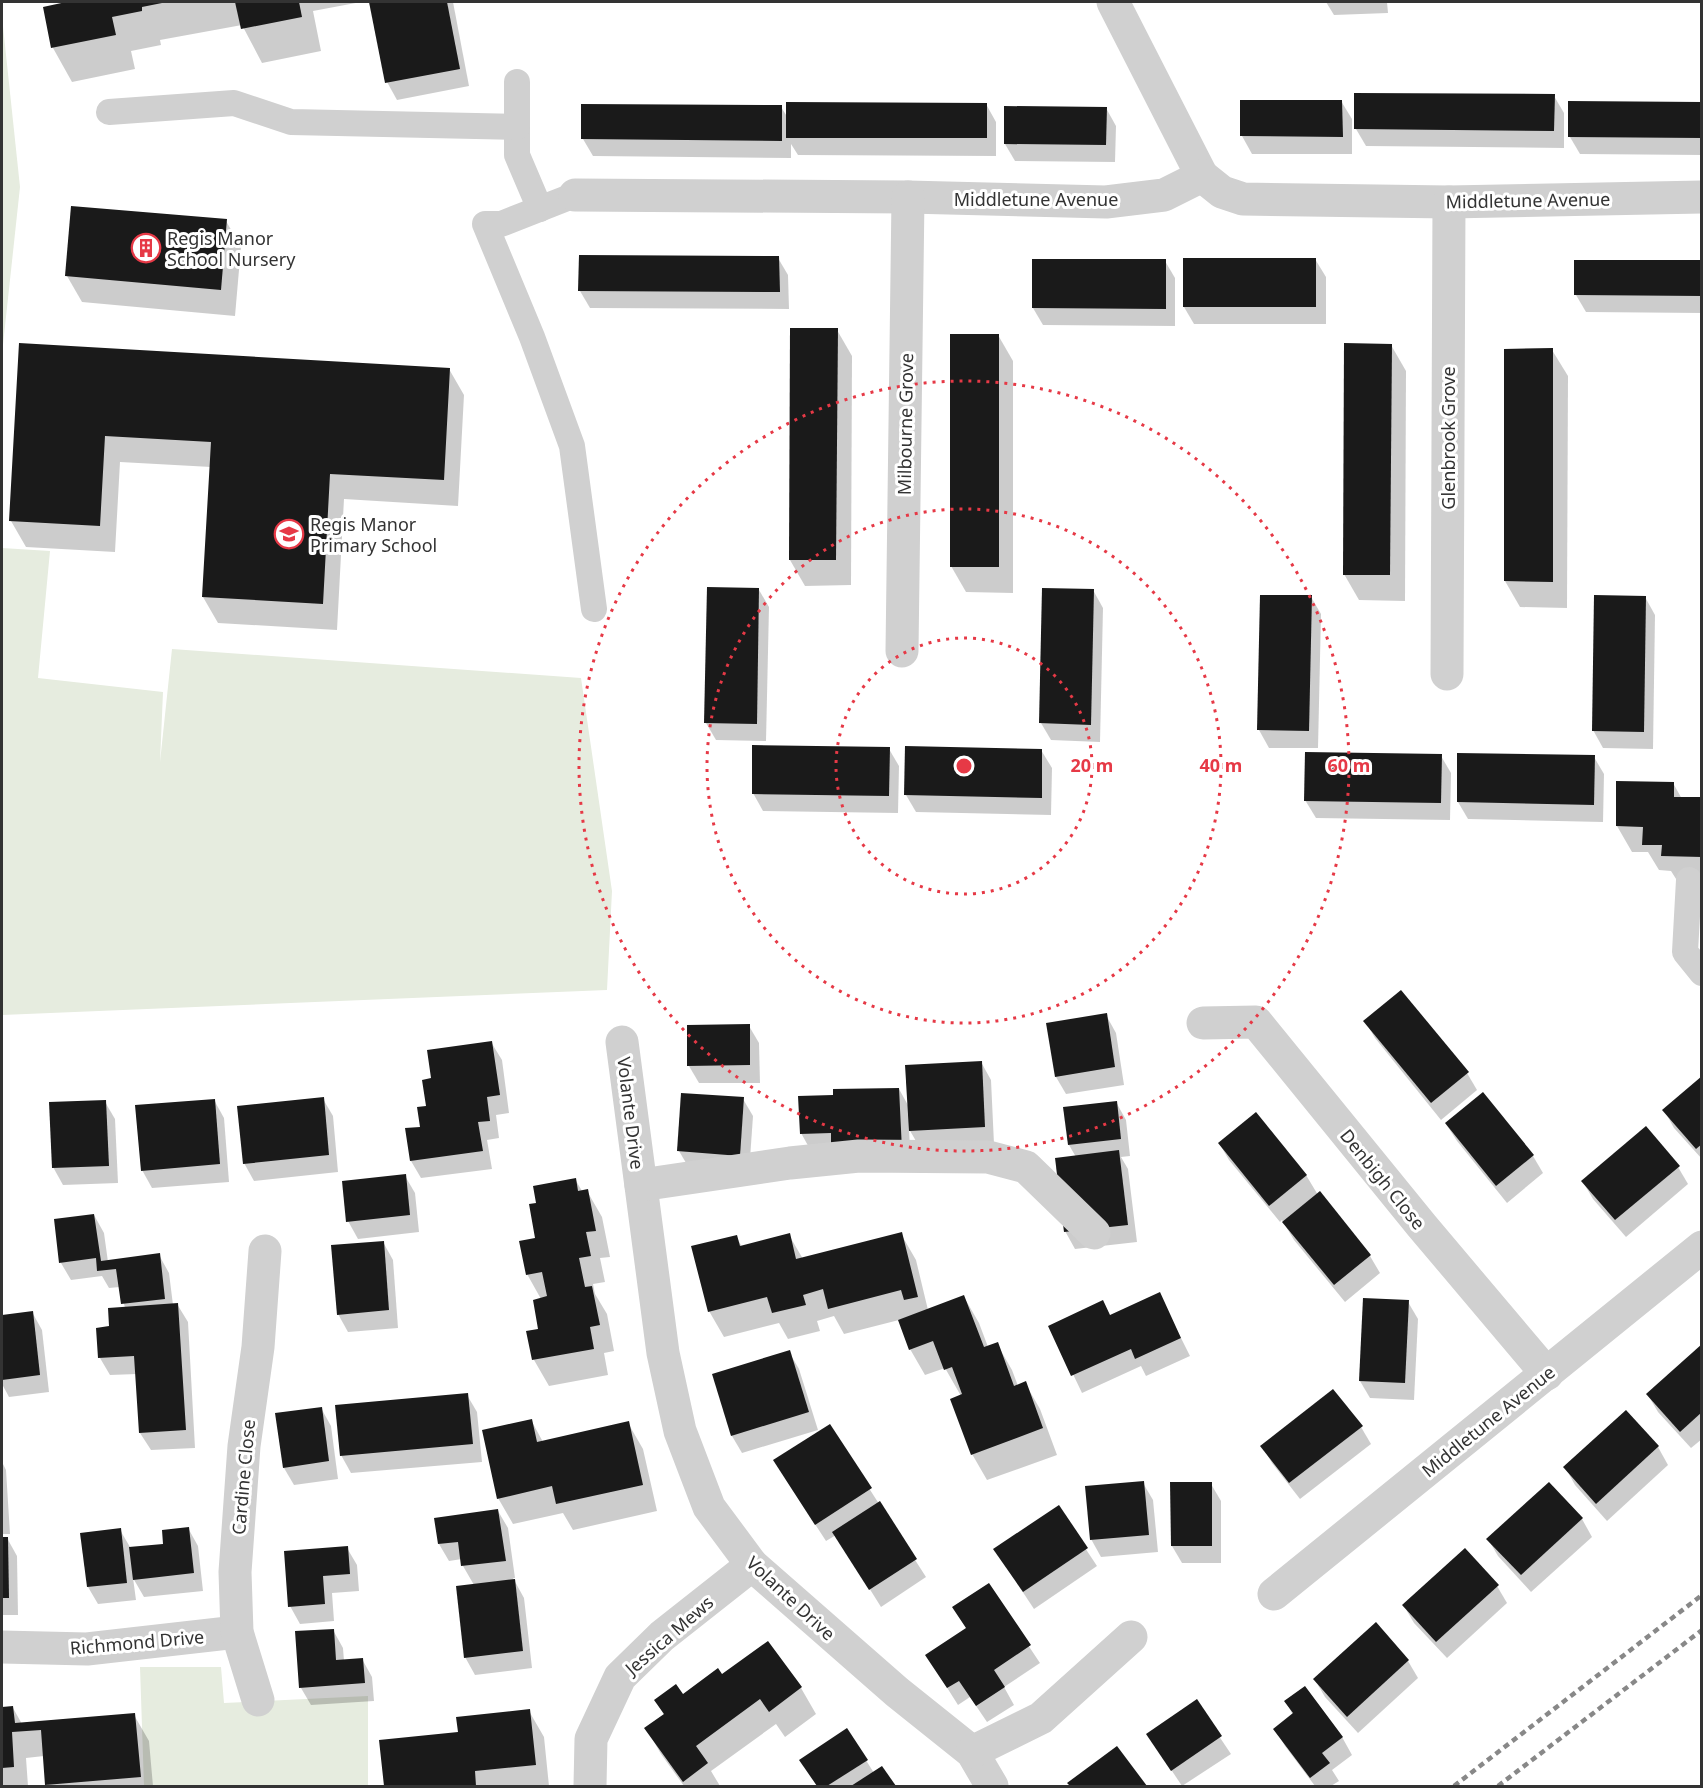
<svg xmlns="http://www.w3.org/2000/svg" width="1703" height="1788" viewBox="0 0 1703 1788" font-family="'Noto Sans',sans-serif">
  <style>
    .green { fill: #e6ecdf }
    .shadow { fill: #0003 }
    .building { fill: #1a1a1a }
    .lines { fill: none; stroke-linecap: round; stroke-linejoin: round }
    .lane { stroke: #d0d0d0; stroke-width: 26 }
    .street { stroke: #d0d0d0; stroke-width: 33 }
    .rail { stroke: #888; stroke-width: 4.5; stroke-dasharray: 6 4.5; stroke-linecap: butt }
    .ring { fill: none; stroke: #e63946; stroke-width: 3; stroke-dasharray: 3 6 }
    .labels { text-anchor: middle; dominant-baseline: central; stroke-width: 6; stroke-linejoin: round; paint-order: stroke }
    .street-label { font-size: 18px; fill: #333; stroke: #fff }
    .poi-label { font-size: 18px; fill: #333; stroke: #fff; text-anchor: start }
    .centre { fill: #e63946; stroke: #fff; stroke-width: 3 }
    .ring-label { font-size: 18px; text-anchor: middle; font-weight: bold; fill: #e63946; stroke: #fff; stroke-width: 6; stroke-linejoin: round; paint-order: stroke }
  </style>
  <rect width="100%" height="100%" fill="#fff"/>
  <g class="green">
    <path d="M2,17l18,170 -18,167z"/>
    <path d="M2,548l48,3 -12,127 125,14 -3,70 12,-113 409,29 31,213 -5,99 -605,25z"/>
    <path d="M140,1667h81l3,36 144,-7v90h-224z"/>
  </g>
  <g class="shadow">
    <path d="M68,2h293l-48,9 8,40 -59,12 -20,-38 -82,15 1,5 -30,6 4,18 -63,13 -19,-34z"/>
    <path d="M371,2h82l16,84 -72,14 -10,-18z"/>
    <path d="M1326,2h61l1,11 -54,2z"/>
    <path d="M1554,96l10,17v35l-198,-2 -10,-17z"/>
    <path d="M1241,101h100l11,18v35h-100l-10,-18z"/>
    <path d="M1702,103v52l-122,-1 -10,-17z"/>
    <path d="M986,104l10,18v34l-198,-1 -7,-11v14l-198,-2 -10,-17 198,-32 7,11z"/>
    <path d="M1106,108l10,18 -1,36 -100,-1 -10,-17z"/>
    <path d="M226,221l15,26 -6,69 -153,-14 -15,-26z"/>
    <path d="M778,258l10,17 1,34 -199,-1 -10,-17z"/>
    <path d="M1315,259l11,18v47h-132l-10,-17z"/>
    <path d="M1033,260l132,1 10,17v48l-132,-1 -10,-17z"/>
    <path d="M1702,262v51l-116,-1 -10,-17z"/>
    <path d="M837,330l15,26 -1,229 -46,1 -15,-26z"/>
    <path d="M998,335l15,26v232l-47,-1 -15,-26z"/>
    <path d="M20,344l429,25 15,26 -6,111 -114,-7 -7,131 -119,-7 -15,-26 8,-130 -91,-5 -5,90 -89,-5 -15,-26z"/>
    <path d="M1391,345l15,26 -1,230 -46,-1 -15,-26z"/>
    <path d="M1552,350l16,26 -1,232 -47,-1 -15,-26z"/>
    <path d="M759,590l10,17 -3,134 -50,-1 -10,-17z"/>
    <path d="M1093,590l10,18 -3,134 -49,-2 -10,-17z"/>
    <path d="M1261,596l50,1 10,17 -3,134h-49l-10,-18z"/>
    <path d="M1645,597l10,18 -2,134 -50,-1 -10,-18z"/>
    <path d="M889,749l10,17 -1,47 -135,-2 -10,-18z"/>
    <path d="M1041,750l11,18 -1,47 -135,-3 -10,-17z"/>
    <path d="M1441,756l10,17 -1,47 -134,-2 -11,-18z"/>
    <path d="M1594,757l10,17 -1,48 -135,-3 -10,-17z"/>
    <path d="M1673,783l9,16h20v83h-24l-7,-11 -12,-1 -11,-18h-16l-15,-26z"/>
    <path d="M1106,1015l10,18 8,52 -58,9 -10,-17 -8,-53z"/>
    <path d="M1365,1021l102,52 10,17 -36,30 -66,-82z"/>
    <path d="M749,1026l10,17 1,40h-61l-10,-17z"/>
    <path d="M491,1042l11,18 7,53 -13,2 3,23 -12,2 5,29 -71,9 -10,-17 17,-54 5,-27z"/>
    <path d="M981,1062l10,18 3,64 -74,4 -11,-19 2,38 -100,-16 -10,-18 34,-37 64,-7 10,18z"/>
    <path d="M1702,1078v81l-28,-31 -10,-18z"/>
    <path d="M323,1099l10,17 5,56 -84,9 -10,-18z"/>
    <path d="M743,1099l10,17 -4,57 -60,-5 -10,-17z"/>
    <path d="M214,1100l10,18 5,64 -77,6 -10,-18z"/>
    <path d="M105,1102l10,17 3,64 -55,2 -10,-18z"/>
    <path d="M1116,1102l10,18 4,36 -9,1 7,12 9,73 -62,7 -10,-18 11,-74 -7,-12z"/>
    <path d="M1446,1124l87,32 10,17 -36,30 -50,-62z"/>
    <path d="M1219,1143l87,32 12,20 2,-2 50,63 10,17 -35,29 -51,-62 -12,-20 -2,2 -51,-62z"/>
    <path d="M1678,1167l10,17 -62,53 -33,-38 -10,-17z"/>
    <path d="M405,1176l10,17 4,39 -61,7 -10,-18z"/>
    <path d="M575,1179l7,12h5l15,26 8,40 -10,1 5,24 -12,2 2,10 12,20 7,37 -10,2 4,22 -59,11 -15,-26 6,-30 1,-31 -14,-25 10,-35 1,-35z"/>
    <path d="M94,1215l10,18 4,29 51,-7 10,18 4,32 4,-1 11,18 7,126 -44,2 -11,-17 -3,-59 -27,1 -10,-17 11,-30 14,-20 -5,-21 -11,1 -7,-12 -31,4 -10,-17 -6,-43z"/>
    <path d="M901,1234l15,26 12,50 36,-13 15,26 9,24 9,-3 15,26 6,16 7,-3 15,26 17,46 -70,25 -15,-26 -11,-58 -16,-28 -20,7 -15,-26 -11,-29 -55,14 -10,-18 -17,5 3,10 -32,8 -9,-16 -55,14 -15,-26 27,-75 6,11 47,-12 14,24z"/>
    <path d="M383,1242l10,18 5,68 -50,4 -10,-18z"/>
    <path d="M1159,1294l31,62 -44,20 -5,-10 -59,27 -32,-67 60,-10z"/>
    <path d="M1408,1302l10,17 -4,81 -44,-2 -10,-17z"/>
    <path d="M32,1312l10,18 7,62 -40,5 -7,-13v-68z"/>
    <path d="M1702,1346v93l-11,9 -33,-36 -10,-17z"/>
    <path d="M789,1352l10,17 19,61 -76,23 -10,-17z"/>
    <path d="M467,1395l10,17 5,50 -131,11 -10,-18z"/>
    <path d="M321,1408l10,18 7,53 -44,6 -10,-17z"/>
    <path d="M1625,1412l33,35 10,18 -61,56 -32,-36 -10,-18z"/>
    <path d="M531,1420l12,22 85,-19 15,26 14,62 -84,19 -10,-17 -50,11 -15,-26z"/>
    <path d="M829,1426l97,151 -45,30 -45,-72 -10,6 -41,-63z"/>
    <path d="M1361,1427l10,17 -71,55 -28,-36 -10,-17z"/>
    <path d="M2,1462l4,8 4,64h-8z"/>
    <path d="M1143,1483l10,17 5,52 -57,5 -10,-18z"/>
    <path d="M1211,1484l10,17v62h-39l-10,-17z"/>
    <path d="M1549,1484l33,35 10,18 -61,55 -33,-36 -10,-17z"/>
    <path d="M1058,1507l39,59 -63,43 -39,-59z"/>
    <path d="M498,1511l10,17 7,50h-2l11,20 8,70 -57,7 -10,-18 9,-72 -11,-19 -1,-7 -13,2 -10,-17z"/>
    <path d="M188,1528l10,18 5,45 -59,6 -11,-19 3,22 -38,4 -10,-17 -6,-53 38,-4 10,17 34,-1z"/>
    <path d="M2,1538h5l10,18 1,59h-16z"/>
    <path d="M347,1548l10,17 2,26 -27,2 2,28 -34,3 -10,-18z"/>
    <path d="M988,1585l52,78 -36,24 10,18 -27,17 -17,-25 -12,8 -31,-49 40,-27 -13,-21z"/>
    <path d="M1497,1586l10,17 -60,55 -33,-35 -10,-17z"/>
    <path d="M333,1630l10,18 1,13 18,-2 10,18 2,24 -63,4 -10,-17 -4,-55z"/>
    <path d="M767,1643l34,45 15,26 -31,23 -9,-13 -65,47 9,15h-36l-23,-32 -15,-26 18,-13 -8,-14 27,-5 39,-20z"/>
    <path d="M1408,1661l10,17 -60,55 -33,-36 -10,-17z"/>
    <path d="M1196,1702l35,52 -49,32 -34,-51z"/>
    <path d="M1286,1702l56,35 10,18 -20,15 7,11 -8,5h-16l-30,-40 -10,-17 18,-14z"/>
    <path d="M13,1708l9,16 112,-9 15,26 4,45h-105l-4,-30 -18,2 2,28h-26v-77z"/>
    <path d="M529,1711l15,26 5,49h-164l-4,-44 78,-8z"/>
    <path d="M847,1730l27,43 8,-5 12,18h-77l-16,-25z"/>
    <path d="M1117,1749l28,37h-74l-2,-2z"/>
  </g>
  <g class="building">
    <path d="M66,2h96v1l-20,4v4l-30,6 4,18 -65,13 -8,-41z"/>
    <path d="M235,2h64l3,15 -61,12z"/>
    <path d="M369,2h78l13,67 -75,14z"/>
    <path d="M1354,93l201,1 -1,37 -200,-2z"/>
    <path d="M1240,100h102l1,37 -103,-1z"/>
    <path d="M1568,101l134,1v36l-134,-1z"/>
    <path d="M786,102l201,1v35h-201z"/>
    <path d="M581,104l201,1v36l-201,-2z"/>
    <path d="M1004,106l103,1 -1,38 -102,-1z"/>
    <path d="M71,206l156,13 -6,71 -156,-14z"/>
    <path d="M579,255l200,1 1,36 -202,-1z"/>
    <rect x="1183" y="258" width="133" height="49"/>
    <path d="M1032,259h134v50l-134,-1z"/>
    <path d="M1574,260h128v36l-128,-1z"/>
    <path d="M790,328h48l-2,232h-47z"/>
    <rect x="950" y="334" width="49" height="233"/>
    <path d="M19,343l431,25 -6,112 -114,-6 -7,130 -121,-7 9,-155 -106,-6 -5,90 -91,-5z"/>
    <path d="M1344,343l48,1 -2,231h-47z"/>
    <path d="M1553,348v234l-49,-1v-232z"/>
    <path d="M707,587l52,1 -2,136 -53,-1z"/>
    <path d="M1042,588l52,1 -3,136 -52,-2z"/>
    <path d="M1260,595h52l-3,136 -52,-1z"/>
    <path d="M1594,595l52,1 -2,136 -52,-1z"/>
    <path d="M752,745l138,2 -1,49 -137,-2z"/>
    <path d="M905,746l137,3v49l-138,-3z"/>
    <path d="M1305,752l137,2 -1,49 -137,-2z"/>
    <path d="M1457,753l138,2 -1,50 -137,-3z"/>
    <path d="M1616,781l58,1v15h28v60l-41,-1 1,-11h-20l1,-18 -27,-1z"/>
    <path d="M1401,990l68,82 -38,31 -68,-82z"/>
    <path d="M1107,1013l8,54 -60,10 -9,-54z"/>
    <path d="M750,1024v41l-63,1v-41z"/>
    <path d="M492,1041l8,54 -13,2 3,24 -12,1 5,29 -73,10 -5,-33 15,-1 -3,-20 9,-1 -4,-26 9,-2 -4,-28z"/>
    <path d="M982,1061l3,66 -76,4 -4,-66z"/>
    <path d="M1702,1076v68l-6,5 -34,-39z"/>
    <path d="M899,1088l3,62 -71,2v-19l-31,1 -2,-38 35,-1v-6z"/>
    <path d="M1483,1092l51,63 -38,31 -51,-63z"/>
    <path d="M681,1093l63,4 -4,59 -63,-5z"/>
    <path d="M324,1097l5,58 -86,9 -6,-58z"/>
    <path d="M215,1099l5,65 -79,7 -6,-66z"/>
    <path d="M106,1100l3,66 -57,2 -3,-66z"/>
    <path d="M1117,1101l4,38 -53,6 -5,-38z"/>
    <path d="M1256,1112l51,63 -38,31 -51,-63z"/>
    <path d="M1646,1126l34,40 -65,54 -34,-39z"/>
    <path d="M1119,1150l9,75 -64,7 -9,-74z"/>
    <path d="M406,1174l4,41 -64,7 -4,-41z"/>
    <path d="M576,1178l2,13 10,-2 8,42 -10,1 5,24 -12,2 6,29 7,-1 8,39 -10,2 4,22 -62,11 -6,-29 12,-2 -5,-29 14,-4 -5,-24 -16,3 -7,-34 16,-3 -6,-34 7,-1 -3,-17z"/>
    <path d="M1320,1191l51,64 -37,30 -52,-63z"/>
    <path d="M94,1214l7,47 59,-8 5,46 -44,5 -5,-35 -19,2 -1,-13 -37,5 -5,-44z"/>
    <path d="M902,1232l16,65 -14,3 -3,-10 -73,19 -5,-20 -20,6 3,10 -34,8 -5,-16 -59,15 -17,-66 46,-11 3,11 50,-13 6,26z"/>
    <path d="M384,1241l5,69 -52,5 -6,-70z"/>
    <path d="M1160,1292l21,46 -46,21 -4,-10 -60,27 -23,-50 55,-26 7,15z"/>
    <path d="M964,1295l20,52 14,-5 16,44 12,-5 17,47 -72,27 -21,-56 12,-5 -10,-27 -8,3 -11,-29 -24,9 -11,-30z"/>
    <path d="M1363,1298l46,2 -4,83 -46,-2z"/>
    <path d="M178,1303l8,127 -47,3 -5,-77 -36,2 -2,-30 13,-2 -1,-18z"/>
    <path d="M33,1311l7,64 -38,5v-65z"/>
    <path d="M1702,1344v68l-22,20 -34,-38z"/>
    <path d="M790,1350l19,62 -78,24 -19,-62z"/>
    <path d="M1333,1389l30,37 -74,57 -29,-37z"/>
    <path d="M468,1393l5,51 -133,12 -5,-51z"/>
    <path d="M322,1407l7,54 -46,7 -8,-55z"/>
    <path d="M1626,1410l33,36 -63,58 -33,-37z"/>
    <path d="M532,1419l5,23 92,-21 14,64 -87,19 -4,-18 -55,13 -15,-69z"/>
    <path d="M830,1424l42,64 -57,37 -42,-65z"/>
    <path d="M1144,1481l5,54 -59,5 -5,-54z"/>
    <path d="M1170,1482h42v64h-41z"/>
    <path d="M1549,1482l34,36 -62,57 -35,-36z"/>
    <path d="M880,1501l37,58 -48,31 -37,-58z"/>
    <path d="M1059,1505l29,43 -65,44 -30,-43z"/>
    <path d="M498,1509l8,52 -45,5 -3,-24 -20,2 -4,-26z"/>
    <path d="M189,1527l5,46 -61,7 -4,-33 34,-3 -1,-14z"/>
    <path d="M121,1528l6,55 -40,4 -7,-54z"/>
    <path d="M2,1537h6l1,61h-7z"/>
    <path d="M348,1546l2,28 -27,2 2,28 -37,3 -4,-56z"/>
    <path d="M1465,1548l34,37 -63,57 -34,-37z"/>
    <path d="M515,1579l8,72 -59,7 -8,-72z"/>
    <path d="M989,1583l42,62 -37,25 11,17 -29,19 -17,-25 -12,7 -22,-33 41,-27 -14,-21z"/>
    <path d="M1376,1622l33,38 -62,57 -34,-38z"/>
    <path d="M334,1629l2,31 27,-2 2,25 -66,5 -4,-57z"/>
    <path d="M768,1641l34,46 -33,25 -9,-13 -64,47 12,17 -25,19 -39,-54 20,-14 -10,-14 22,-16 7,10 35,-26 4,6z"/>
    <path d="M1305,1686l38,51 -21,16 8,10 -20,15 -37,-49 20,-16 -9,-12z"/>
    <path d="M1197,1699l25,37 -51,35 -25,-37z"/>
    <path d="M13,1706l2,17 120,-10 6,64 -96,8 -4,-55 -29,2 2,35 -12,1v-61z"/>
    <path d="M530,1709l6,56 -61,6 1,15h-92l-5,-46 79,-8 -2,-15z"/>
    <path d="M847,1728l21,32 -41,26h-10l-18,-26z"/>
    <path d="M1117,1746l30,40h-77l-3,-3z"/>
    <path d="M882,1766l14,20h-45z"/>
  </g>
  <g class="lines">
    <g class="lane">
      <path d="M517,82v73l23,54"/>
      <path d="M109,112l125,-9 57,19 226,5"/>
      <path d="M575,195l-74,29h-16l47,113 40,109 22,163"/>
      <path d="M1689,880l-4,72 17,21"/>
    </g>
    <g class="street">
      <path d="M1113,2l89,174"/>
      <path d="M575,195l333,2 198,5 58,-7 38,-19 20,16 21,7 206,3 253,-5"/>
      <path d="M902,651l6,-454"/>
      <path d="M1447,674l2,-472"/>
      <path d="M1203,1023l53,-1 166,204 125,148"/>
      <path d="M622,1042l41,311 17,78 29,76 43,58 145,127 75,60 20,34"/>
      <path d="M641,1185l149,-22 69,-7 129,1 38,10 68,66"/>
      <path d="M1274,1594l428,-347"/>
      <path d="M2,1647l85,2 150,-17"/>
      <path d="M258,1700l-21,-68 -2,-60 9,-126 14,-99 7,-96"/>
      <path d="M972,1752l69,-34 90,-81"/>
      <path d="M590,1786l1,-47 29,-62 42,-41 90,-71"/>
    </g>
    <g class="rail">
      <path d="M1454,1786l248,-191"/>
      <path d="M1498,1786l204,-156"/>
    </g>
  </g>
  <g class="ring">
    <circle cx="964" cy="766" r="128"/>
    <circle cx="964" cy="766" r="257"/>
    <circle cx="964" cy="766" r="385"/>
  </g>
  <defs>
    <g id="building-ring" transform="scale(1.5)"><circle r="9.5" fill="#fff" stroke="#e63946" stroke-width="1.5"/><path d="M-4-6H4V6H1V3H-1V6H-4ZM-2.5-4.3h1.7v1.8h-1.7ZM.8-4.3h1.7v1.8H.8ZM-2.5-1h1.7V.8h-1.7ZM.8-1h1.7V.8H.8Z" fill="#e63946"/></g>
    <g id="school-ring" transform="scale(1.5)"><circle r="9.5" fill="#fff" stroke="#e63946" stroke-width="1.5"/><path d="M0-5L7-2L0 1L-7-2ZM-4 1L0 2.5L4 1V4Q0 6-4 4Z" fill="#e63946"/></g>
  </defs>
  <g fill-rule="evenodd">
    <use href="#building-ring" x="146" y="248"/>
    <use href="#school-ring" x="289" y="534"/>
  </g>
  <g class="labels">
    <g class="street-label">
      <text x="1036" y="199">Middletune Avenue</text>
      <text transform="translate(1528 200) rotate(-1)">Middletune Avenue</text>
      <text transform="translate(905 424) rotate(-89)">Milbourne Grove</text>
      <text transform="translate(1448 438) rotate(-90)">Glenbrook Grove</text>
      <text transform="translate(631 1113) rotate(83)">Volante Drive</text>
      <text transform="translate(1383 1179) rotate(51)">Denbigh Close</text>
      <text transform="translate(1488 1421) rotate(-39)">Middletune Avenue</text>
      <text transform="translate(243 1477) rotate(-85)">Cardine Close</text>
      <text transform="translate(791 1598) rotate(43)">Volante Drive</text>
      <text transform="translate(669 1635) rotate(-41)">Jessica Mews</text>
      <text transform="translate(137 1642) rotate(-5)">Richmond Drive</text>
    </g>
    <g class="poi-label">
      <text x="167" y="238">Regis Manor<tspan x="167" dy="21">School Nursery</tspan></text>
      <text x="310" y="524">Regis Manor<tspan x="310" dy="21">Primary School</tspan></text>
    </g>
  </g>
  <circle cx="964" cy="766" r="9" class="centre"/>
  <g class="ring-label">
    <text x="1092" y="772">20 m</text>
    <text x="1221" y="772">40 m</text>
    <text x="1349" y="772">60 m</text>
  </g>
  <rect width="1703" height="1788" fill="none" stroke="#333333" stroke-width="6"/>
</svg>
